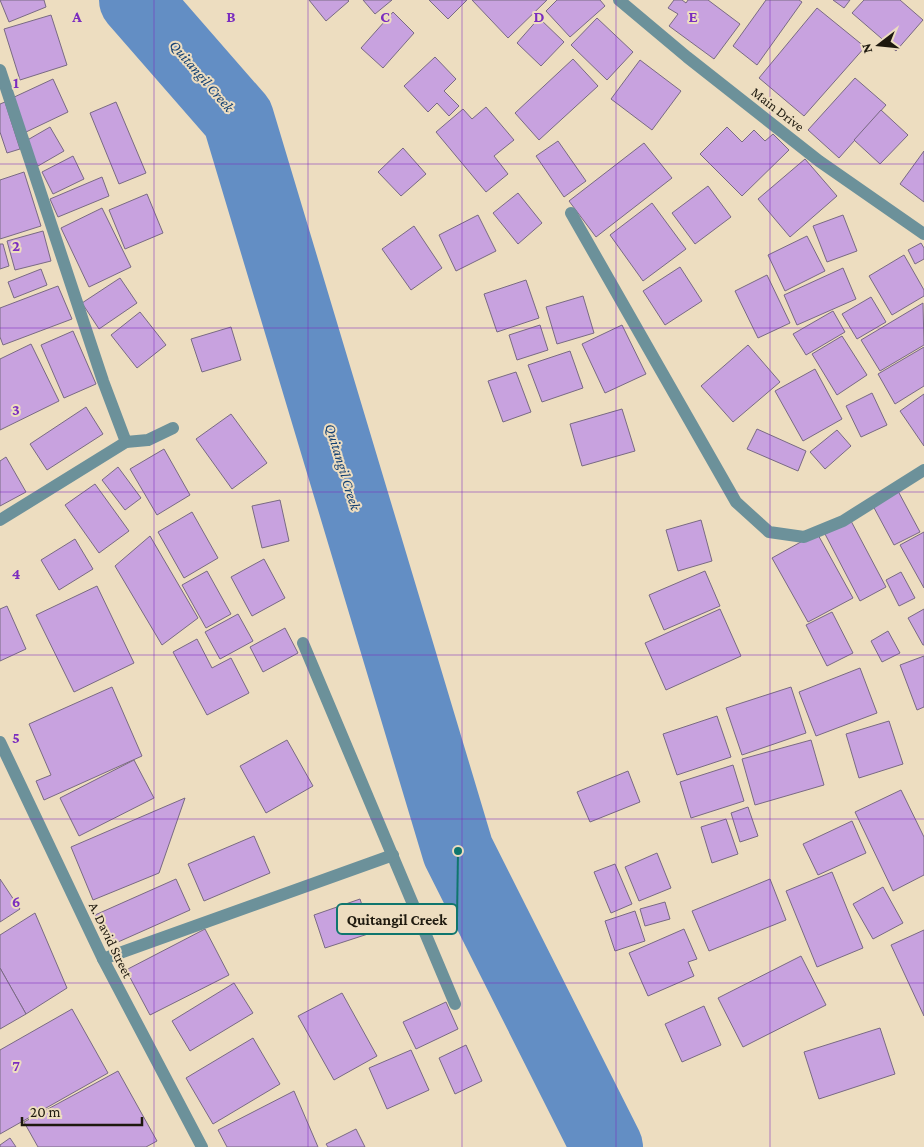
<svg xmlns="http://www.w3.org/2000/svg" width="924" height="1147" viewBox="0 0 924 1147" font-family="'Crimson Pro',serif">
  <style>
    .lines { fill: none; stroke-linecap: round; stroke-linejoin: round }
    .river { stroke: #638ec4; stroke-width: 72 }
    .building { fill: #c8a2df; stroke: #796a83 }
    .minor { stroke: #6c919a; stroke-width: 12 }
    .grid { fill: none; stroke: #7b2cbf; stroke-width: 1; stroke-opacity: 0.55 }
    .labels { text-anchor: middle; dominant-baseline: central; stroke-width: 4; stroke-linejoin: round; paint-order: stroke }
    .street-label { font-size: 14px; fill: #1e190e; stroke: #edddc0 }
    .water-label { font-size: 15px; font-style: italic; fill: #134072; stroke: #edddc0 }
    .grid-label { font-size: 16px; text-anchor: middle; font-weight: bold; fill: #7b2cbf; stroke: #edddc0; stroke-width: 4; stroke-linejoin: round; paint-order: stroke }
    .leader { fill: none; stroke: #0f766e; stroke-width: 2 }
    .callout-dot { fill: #0f766e; stroke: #edddc0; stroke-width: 2 }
    .callout { fill: #edddc0; stroke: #0f766e; stroke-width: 2 }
    .callout-label { font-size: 15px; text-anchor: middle; font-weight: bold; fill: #1e190e }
  </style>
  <rect width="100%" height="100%" fill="#edddc0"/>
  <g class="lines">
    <path class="river" d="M135,0l103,118 220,733 149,296"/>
  </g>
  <g class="building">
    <path d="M0,0h44l2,7 -37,15z"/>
    <path d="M309,0h39l1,1 -23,20z"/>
    <path d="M363,0h29l-17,14z"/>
    <path d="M429,0h38l-19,19z"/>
    <path d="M472,0h75l-39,38z"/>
    <path d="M557,0h43l5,6 -35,31 -24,-26z"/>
    <path d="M674,0h8l4,3 2,-3h20l32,24 -26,35 -45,-33 9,-12 -10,-6z"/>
    <path d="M766,0h33l3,2 -45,63 -24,-19z"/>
    <path d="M833,0h17l-6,8z"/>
    <path d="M864,0h36l23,20 -27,31 -44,-38z"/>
    <path d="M817,8l48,39 -61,69 -45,-38z"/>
    <path d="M393,12l21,21 -31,35 -22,-20z"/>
    <path d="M51,15l16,50 -47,15 -16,-51z"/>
    <path d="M539,18l25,24 -23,24 -24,-23z"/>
    <path d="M597,18l36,34 -26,28 -36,-35z"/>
    <path d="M435,57l21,22 -12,12 15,15 -10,10 -12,-13 -9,9 -24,-26z"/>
    <path d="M573,59l25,27 -59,54 -24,-27z"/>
    <path d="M640,60l41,31 -29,39 -41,-31z"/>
    <path d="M855,78l31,27 -47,53 -31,-28z"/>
    <path d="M53,79l15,33 -42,20 -16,-33z"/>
    <path d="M5,102l15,47 -13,4 -7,-21v-28z"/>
    <path d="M116,102l30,71 -27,11 -29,-71z"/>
    <path d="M486,107l28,33 -20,16 14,18 -22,18 -50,-60 27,-23 9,10z"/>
    <path d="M881,110l27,25 -28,29 -26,-24z"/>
    <path d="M50,127l14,24 -26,15 -14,-24z"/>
    <path d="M727,127l15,15 12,-12 11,11 8,-7 16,16 -47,46 -42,-42z"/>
    <path d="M558,141l28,40 -22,16 -28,-41z"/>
    <path d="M644,143l28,35 -76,59 -27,-36z"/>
    <path d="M403,148l23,26 -25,22 -23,-24z"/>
    <path d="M924,151v51l-24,-18z"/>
    <path d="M73,156l11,23 -31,15 -11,-22z"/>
    <path d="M805,159l32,37 -47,41 -32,-38z"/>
    <path d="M24,172l17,54 -41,13v-59z"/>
    <path d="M102,177l7,19 -51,21 -8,-18z"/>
    <path d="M708,186l23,31 -36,27 -23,-31z"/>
    <path d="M518,193l24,30 -24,21 -25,-31z"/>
    <path d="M147,194l16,39 -38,16 -16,-39z"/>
    <path d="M652,203l34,46 -43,32 -33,-46z"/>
    <path d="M102,208l29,59 -42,20 -28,-59z"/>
    <path d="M478,215l18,36 -40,20 -17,-36z"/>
    <path d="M843,215l14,36 -30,11 -14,-36z"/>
    <path d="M414,226l28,42 -31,22 -29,-41z"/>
    <path d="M43,231l8,30 -36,9 -8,-29z"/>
    <path d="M807,236l18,35 -40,20 -17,-36z"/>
    <path d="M921,243l3,5v11l-9,5 -7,-14z"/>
    <path d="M0,244h3l6,22 -9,3z"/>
    <path d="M904,255l20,35v6l-32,19 -23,-39z"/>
    <path d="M680,267l22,34 -37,24 -22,-34z"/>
    <path d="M843,268l13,31 -59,26 -13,-30z"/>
    <path d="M41,269l6,16 -33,13 -6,-16z"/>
    <path d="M767,275l23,48 -32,15 -23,-47z"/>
    <path d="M120,278l17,25 -38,26 -17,-26z"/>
    <path d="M526,280l13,38 -42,14 -13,-38z"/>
    <path d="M58,286l14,33 -69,26 -3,-8v-29z"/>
    <path d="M583,296l11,37 -37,11 -11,-37z"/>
    <path d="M871,297l15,25 -29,17 -15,-25z"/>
    <path d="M923,303l1,42 -44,26 -19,-31z"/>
    <path d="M833,311l12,21 -39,23 -13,-21z"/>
    <path d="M140,312l26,33 -29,23 -26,-33z"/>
    <path d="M540,325l8,25 -31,10 -8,-25z"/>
    <path d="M622,325l24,49 -41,19 -23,-49z"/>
    <path d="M231,327l10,33 -39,12 -11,-33z"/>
    <path d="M73,331l23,53 -32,14 -23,-53z"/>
    <path d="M842,336l25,39 -30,20 -25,-41z"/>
    <path d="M31,344l28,57 -59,29v-71z"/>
    <path d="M748,345l32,37 -47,40 -32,-36z"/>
    <path d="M924,347v39l-29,18 -17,-30z"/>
    <path d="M570,351l13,37 -41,14 -14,-37z"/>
    <path d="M815,369l27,50 -39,22 -28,-50z"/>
    <path d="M516,372l15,40 -28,10 -15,-41z"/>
    <path d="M872,393l15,32 -26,12 -15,-31z"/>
    <path d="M924,394v52l-24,-35z"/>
    <path d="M86,407l17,27 -56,36 -17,-26z"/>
    <path d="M622,409l13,42 -53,15 -12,-42z"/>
    <path d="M231,414l36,49 -35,26 -36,-50z"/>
    <path d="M757,429l49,22 -8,20 -51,-22z"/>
    <path d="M837,430l14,16 -26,23 -15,-17z"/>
    <path d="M164,449l26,46 -33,20 -27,-46z"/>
    <path d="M6,457l20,35 -26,14v-45z"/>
    <path d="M118,467l23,31 -16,12 -23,-30z"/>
    <path d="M95,484l34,47 -30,22 -34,-48z"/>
    <path d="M898,491l22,41 -26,13 -22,-41z"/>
    <path d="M280,500l9,41 -27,7 -10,-42z"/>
    <path d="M192,512l26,46 -34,20 -26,-46z"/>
    <path d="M701,520l11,41 -34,10 -12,-41z"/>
    <path d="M851,521l35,66 -26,14 -35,-67z"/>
    <path d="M924,532v56l-24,-43z"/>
    <path d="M817,533l36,65 -45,24 -36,-64z"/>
    <path d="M150,536l48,82 -36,27 -47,-79z"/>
    <path d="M75,539l18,30 -34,21 -18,-30z"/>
    <path d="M264,559l21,39 -33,18 -21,-39z"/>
    <path d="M207,571l24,43 -25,14 -24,-43z"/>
    <path d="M705,571l15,35 -56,24 -15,-35z"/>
    <path d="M901,572l14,26 -16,8 -13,-26z"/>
    <path d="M97,586l37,77 -60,29 -38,-77z"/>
    <path d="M7,606l19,43 -26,12v-52z"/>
    <path d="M720,609l21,47 -75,34 -21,-47z"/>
    <path d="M924,609v36h-1l-15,-27z"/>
    <path d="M832,612l21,41 -26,13 -21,-41z"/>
    <path d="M238,614l15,27 -33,18 -15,-27z"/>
    <path d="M285,628l13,25 -35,19 -13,-25z"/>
    <path d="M888,631l12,22 -18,9 -11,-21z"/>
    <path d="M197,639l15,29 19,-10 18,35 -42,22 -34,-63z"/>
    <path d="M924,656v51l-7,3 -17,-45z"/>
    <path d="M860,668l17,45 -61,23 -17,-44z"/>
    <path d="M112,687l30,69 -98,44 -8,-19 15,-6 -22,-51z"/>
    <path d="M791,687l15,46 -64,22 -16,-47z"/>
    <path d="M717,716l14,41 -54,18 -14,-41z"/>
    <path d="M889,721l14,43 -44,14 -13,-44z"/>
    <path d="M287,740l26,46 -47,27 -26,-47z"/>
    <path d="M811,740l13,45 -69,20 -13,-46z"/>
    <path d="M134,760l20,38 -75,38 -19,-38z"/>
    <path d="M733,765l11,36 -53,17 -11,-36z"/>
    <path d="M628,771l12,31 -50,20 -13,-30z"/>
    <path d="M901,790l23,47v38l-31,16 -38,-79z"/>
    <path d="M185,798l-26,75 -66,27 -22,-53z"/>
    <path d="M748,807l10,29 -18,6 -9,-29z"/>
    <path d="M726,819l12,35 -26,9 -11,-36z"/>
    <path d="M852,821l14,32 -48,22 -15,-31z"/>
    <path d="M254,836l16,37 -66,28 -16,-37z"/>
    <path d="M657,853l14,35 -32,13 -14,-34z"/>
    <path d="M615,864l17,40 -21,9 -17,-41z"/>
    <path d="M832,872l31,76 -46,19 -31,-76z"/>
    <path d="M0,879l20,30 -20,13z"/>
    <path d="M176,879l14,31 -81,36 -14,-31z"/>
    <path d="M770,879l16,41 -77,31 -17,-40z"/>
    <path d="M883,887l20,36 -30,16 -20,-35z"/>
    <path d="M360,899l11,34 -46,15 -11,-33z"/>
    <path d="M665,902l5,17 -25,7 -5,-17z"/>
    <path d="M635,911l10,30 -30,10 -10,-30z"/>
    <path d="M35,913l32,75 -41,26 -26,-46v-33z"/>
    <path d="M205,929l24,46 -79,40 -24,-45z"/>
    <path d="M684,929l13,30 -9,3 6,14 -46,20 -19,-43z"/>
    <path d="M924,930v86l-33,-71z"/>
    <path d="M801,956l25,49 -83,42 -25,-49z"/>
    <path d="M0,968l26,46 -26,15z"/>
    <path d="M234,983l19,30 -63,38 -18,-30z"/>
    <path d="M342,993l35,63 -43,24 -36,-64z"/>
    <path d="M446,1002l12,27 -42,20 -13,-27z"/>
    <path d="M704,1006l17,39 -39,17 -17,-38z"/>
    <path d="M72,1009l36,64 -108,61v-84z"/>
    <path d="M880,1028l15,46 -76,25 -15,-47z"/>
    <path d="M253,1038l27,46 -67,40 -27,-46z"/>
    <path d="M466,1045l16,36 -27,13 -16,-36z"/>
    <path d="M411,1050l18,40 -42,19 -18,-41z"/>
    <path d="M118,1071l39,70 -11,6h-108l-14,-25z"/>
    <path d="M294,1091l24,56h-91l-9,-17z"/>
    <path d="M356,1129l9,18h-37l-2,-3z"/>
    <path d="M10,1138l6,9h-16v-2z"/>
  </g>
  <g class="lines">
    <g class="minor">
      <path d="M619,0l68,57 132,104 105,73"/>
      <path d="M0,70l103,311 23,61"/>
      <path d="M571,213l165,289 33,30 35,5 39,-16 81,-51"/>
      <path d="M0,520l126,-78 22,-2 25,-12"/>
      <path d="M303,643l152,361"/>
      <path d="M0,742l103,217 99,188"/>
      <path d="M103,959l290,-104"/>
    </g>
  </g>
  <path class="grid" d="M154,0v1147M308,0v1147M462,0v1147M616,0v1147M770,0v1147M0,164h924M0,328h924M0,492h924M0,655h924M0,819h924M0,983h924"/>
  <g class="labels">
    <g class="street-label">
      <text transform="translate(778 109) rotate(38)">Main Drive</text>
      <text transform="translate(111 940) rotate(64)">A. David Street</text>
    </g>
    <g class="water-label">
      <text transform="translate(202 76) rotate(49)">Quitangil Creek</text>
      <text transform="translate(343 467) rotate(73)">Quitangil Creek</text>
    </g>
  </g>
  <g class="grid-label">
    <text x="77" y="22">A</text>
    <text x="231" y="22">B</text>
    <text x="385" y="22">C</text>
    <text x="539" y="22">D</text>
    <text x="693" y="22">E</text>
    <text x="16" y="88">1</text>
    <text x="16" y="251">2</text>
    <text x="16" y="415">3</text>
    <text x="16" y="579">4</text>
    <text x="16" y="743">5</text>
    <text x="16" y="907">6</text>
    <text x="16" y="1071">7</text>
  </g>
  <path class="leader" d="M458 851L457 919"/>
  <circle class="callout-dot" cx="458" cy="851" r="5"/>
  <rect class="callout" x="337" y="904" width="120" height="30" rx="5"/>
  <g class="callout-label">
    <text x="397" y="925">Quitangil Creek</text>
  </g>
  <g transform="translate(879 45) rotate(254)" stroke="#edddc0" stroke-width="4" paint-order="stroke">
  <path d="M0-4L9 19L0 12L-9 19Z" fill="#1e190e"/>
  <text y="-8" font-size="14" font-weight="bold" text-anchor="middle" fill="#1e190e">N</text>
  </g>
  <path d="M22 1117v8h120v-8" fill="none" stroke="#1e190e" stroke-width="2.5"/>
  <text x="30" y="1117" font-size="15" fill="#1e190e" stroke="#edddc0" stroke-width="4" paint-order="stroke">20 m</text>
</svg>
